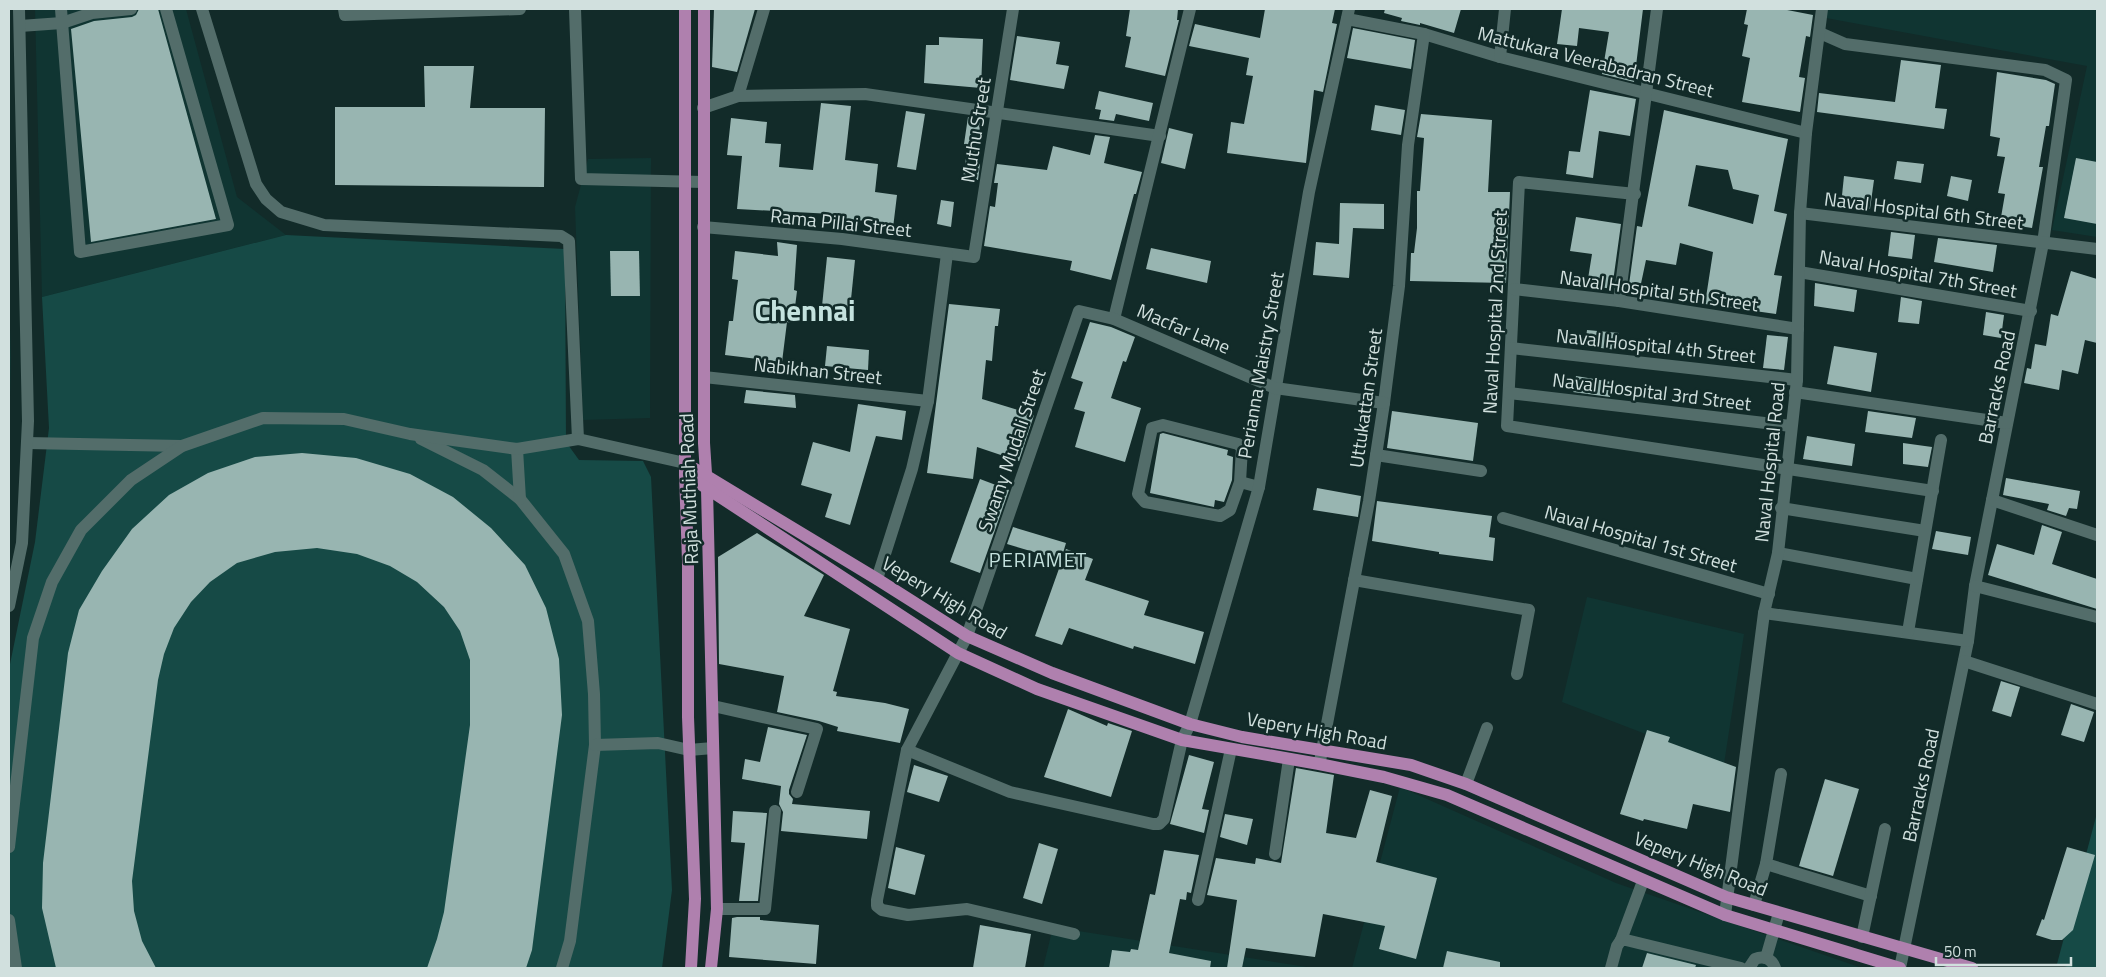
<svg xmlns="http://www.w3.org/2000/svg" width="2106" height="977" viewBox="0 0 2106 977" font-family="'Titillium Web',sans-serif">
  <style>
    .built { fill: #103532 }
    .green { fill: #164a46 }
    .building { fill: #98b5b1; fill-rule: evenodd }
    .lines { fill: none; stroke-linecap: round; stroke-linejoin: round }
    .minor { stroke: #536d6a; stroke-width: 12 }
    .major { stroke: #af80ae; stroke-width: 12 }
    .labels { text-anchor: middle; dominant-baseline: central; stroke-width: 5; stroke-linejoin: round; paint-order: stroke }
    .street-label { font-size: 19px; fill: #d1e0de; stroke: #122b29 }
    .neighbourhood-label { font-size: 20px; letter-spacing: 1px; fill: #c4e2de; stroke: #122b29 }
    .town-label { font-size: 29px; font-weight: bold; fill: #c4e2de; stroke: #122b29 }
  </style>
  <rect width="100%" height="100%" fill="#122b29"/>
  <g class="built">
    <path d="M35,9h151l51,188 49,38 -244,62z"/>
    <path d="M1827,9h270v228l-45,-7 35,-164 -261,-48z"/>
    <path d="M651,158l-1,260 -67,2 -8,-213 13,-48z"/>
    <path d="M9,302l2,55 -2,80z"/>
    <path d="M1587,597l157,37 -20,130 -162,-62z"/>
    <path d="M1400,787l216,96 246,85h-510z"/>
    <path d="M1053,927l260,41h-270z"/>
  </g>
  <g class="green">
    <path d="M286,235l279,14 1,193 13,18 64,1 8,16 21,413 -10,78h-653v-299l26,-127 14,-114 -7,-131z"/>
    <path d="M2097,813v155h-26l-14,-4z"/>
  </g>
  <g class="building">
    <path d="M139,9h19l58,210 -125,23 -20,-213 23,-8 38,-4 4,-2z"/>
    <path d="M714,9h41l-18,63 -25,-5z"/>
    <path d="M1130,9h48l-1,11h2l-14,56 -40,-9 6,-30 -5,-1z"/>
    <path d="M1265,9h70l-3,14 5,1 -14,68 -9,-2 -8,73 -79,-10 4,-31 13,2 9,-48 -7,-1 3,-17 -60,-12 6,-22 65,14z"/>
    <path d="M1385,9h76l-7,24 -34,-10v2l-19,-4 1,-3 -18,-5z"/>
    <path d="M1562,9h81l-9,73 -32,-8 7,-42 -30,-4 -2,18 -20,-2z"/>
    <path d="M1747,9h35l31,6 -3,22 -4,-1 -7,41 6,1 -5,34 -58,-10 8,-44 -8,-2 6,-31 -4,-1z"/>
    <path d="M1353,28l62,12 -4,29 -64,-11z"/>
    <path d="M1017,36l43,6 -4,22 13,2 -5,23 -54,-9z"/>
    <path d="M939,37l44,2 -2,49 -57,-5 2,-38h13z"/>
    <path d="M1901,60l40,5 -6,43 12,1 -3,20 -127,-17 2,-19 76,9z"/>
    <path d="M424,66h50l-4,42h75l-1,79 -209,-2v-78h90z"/>
    <path d="M1997,72l49,8 9,4 -6,42h-3l-7,41h4l-11,61 -32,-5 5,-29 -7,-1 7,-36 -8,-1 3,-18 -10,-2z"/>
    <path d="M1590,90l46,9 -6,37 -31,-5 -6,47 -27,-4 3,-23 11,1z"/>
    <path d="M1099,91l54,12 -4,18 -33,-7 -2,7 -15,-2 2,-9 -6,-1z"/>
    <path d="M821,103l30,3 -6,54 33,4 -3,28 22,3 -4,33 -20,-2 1,-4 -42,-5v-3l-95,-5 5,-53 -15,-1 4,-37 36,4 -2,21 16,1 -2,23 34,3z"/>
    <path d="M1375,105l30,5 -4,25 -30,-5z"/>
    <path d="M1664,110l124,29 -14,72 13,3 -13,61 8,1 -6,38 -71,-10 8,-52 -33,-9 -4,22 -30,-5 -7,33 -11,-1 9,-66 5,1zM1696,165l32,5 5,19 26,6 -6,29 -65,-18z"/>
    <path d="M906,111l19,3 -9,56 -19,-3z"/>
    <path d="M1421,114l71,6 -4,72h22l-4,91 -96,-2 1,-28h3l3,-25v-37h3l4,-53 -7,-1z"/>
    <path d="M968,117l12,2 -2,44 2,1 -2,16 -15,-2 5,-33 -4,-1z"/>
    <path d="M1169,128l24,6 -8,35 -24,-6z"/>
    <path d="M1095,135l15,2 -6,26 38,9 -6,22h-2l-23,86 -41,-10 2,-9 -88,-15 6,-40 5,1 3,-24h-4l3,-19 50,6 6,-24 37,9z"/>
    <path d="M2076,158l21,4v62l-33,-6z"/>
    <path d="M1897,161l27,3 -3,19 -27,-4z"/>
    <path d="M1844,176l30,4 -4,29 -29,-4z"/>
    <path d="M1951,176l21,4 -4,21 -21,-5z"/>
    <path d="M941,200l13,2 -3,25 -14,-3z"/>
    <path d="M1340,203l44,1v25l-31,-1 -4,50 -36,-3 3,-33 23,2z"/>
    <path d="M1576,217l45,7 -9,65 -25,-4 5,-31 -22,-3z"/>
    <path d="M1891,232l24,3 -3,24 -24,-3z"/>
    <path d="M1938,238l59,7 -4,27 -59,-10z"/>
    <path d="M777,242l20,3 -3,45 3,1 -4,32 -6,-1 -5,40 -57,-7 4,-34h4l5,-41 -6,-1 3,-28 43,5z"/>
    <path d="M1151,248l60,13 -4,22 -61,-14z"/>
    <path d="M610,251h29l1,45h-29z"/>
    <path d="M827,257l28,3 -6,59 -28,-3z"/>
    <path d="M2071,271l26,8v64l-12,-3 -7,34 -16,-4 -3,20 -35,-7 3,-15 4,1 4,-25 11,2 5,-32 7,2z"/>
    <path d="M1815,283l42,7 -3,22 -40,-6z"/>
    <path d="M1901,297l21,4 -3,23 -21,-2z"/>
    <path d="M949,304l51,5 -2,17h-3l-3,35 -6,-1 -4,39 52,16 -15,46 -42,-14 -4,32 -46,-6z"/>
    <path d="M1986,312l18,3 -3,23 -18,-3z"/>
    <path d="M1090,322l21,5 24,10 -9,25 -3,-1 -12,37 30,10 -16,54 -50,-15 10,-35 -11,-3 9,-27 -12,-4z"/>
    <path d="M1587,330l32,3 -2,17 -32,-4z"/>
    <path d="M1767,335l21,2 -4,33 -21,-2z"/>
    <path d="M827,346l42,4 -1,20 -43,-4z"/>
    <path d="M1834,346l43,7 -6,39 -44,-8z"/>
    <path d="M1576,376l36,6 -2,15 -37,-5z"/>
    <path d="M746,390l49,5 1,13 -52,-5z"/>
    <path d="M858,404l48,7 -4,29 -26,-4 -26,89 -25,-8 7,-23 -31,-9 12,-43 37,10z"/>
    <path d="M1392,411l86,12 -5,38 -86,-13z"/>
    <path d="M1868,411l48,7 -4,20 -47,-6z"/>
    <path d="M1163,433l65,17 -1,5 6,2 -1,23 -8,22 -9,-2 -1,7 -64,-14 10,-59z"/>
    <path d="M1807,436l48,8 -3,22 -49,-7z"/>
    <path d="M1903,443l29,4 -4,20 -25,-3z"/>
    <path d="M302,453l54,5 54,16 43,23 38,31 34,37 21,43 13,51 3,56 -30,235 -6,18h-99l10,-29 7,-27 26,-187v-65l-10,-29 -16,-24 -27,-25 -27,-16 -33,-12 -40,-6 -42,4 -38,11 -27,19 -19,20 -17,26 -10,26 -6,26 -26,201 2,30 8,30 14,27h-100l-14,-60 1,-45 25,-210 11,-43 23,-39 30,-42 37,-34 39,-22 47,-16z"/>
    <path d="M2006,478l74,13 -3,18 -8,-1 -3,8 -19,-6 2,-6 -46,-9z"/>
    <path d="M980,479l29,11 -29,83 -30,-11z"/>
    <path d="M1317,488l44,8 -3,21 -45,-7z"/>
    <path d="M1377,501l115,15 -3,21 6,1 -2,23 -54,-7v-2l-67,-11z"/>
    <path d="M2042,525l20,7 -10,32 45,15v30l-109,-34 9,-31 37,11z"/>
    <path d="M1013,527l53,16 -5,17 -54,-16z"/>
    <path d="M1936,531l35,6 -3,18 -36,-6z"/>
    <path d="M757,533l67,42 -20,41 46,13 -17,62 4,1 -1,4 49,7 24,6 -9,34 -63,-12 1,-4 -19,-6 -42,-9 7,-36 -65,-12 -1,-107z"/>
    <path d="M1066,549l27,10 -8,21 64,21 -5,14 60,17 -9,32 -61,-18 -1,3 -64,-21 -7,17 -27,-9z"/>
    <path d="M2001,681l19,6 -9,30 -19,-6z"/>
    <path d="M2071,704l23,8 -10,30 -23,-7z"/>
    <path d="M1068,709l39,17 1,-3 24,8 -21,66 -67,-20z"/>
    <path d="M768,727l39,8 -18,55v4l4,5 -1,5 78,7 -3,28 -86,-8 2,-19 -4,-8 2,-18 -39,-7 3,-20 15,3z"/>
    <path d="M1647,730l23,7 -2,5 68,25 -6,45 -37,-8 -6,25 -43,-10 -1,2 -23,-7z"/>
    <path d="M1189,755l25,7 -12,47 7,1 -5,23 -34,-9z"/>
    <path d="M914,765l34,11 -9,26 -32,-10z"/>
    <path d="M1296,768l38,7 -8,58 30,5 14,-48 22,6 -16,66 61,16 -21,81 -37,-10 6,-23 -62,-12 -8,43 -69,-9 -4,20h-15l10,-68 -30,-5 9,-37 39,6 1,-6 25,5z"/>
    <path d="M1825,779l34,10 -26,87 -34,-10z"/>
    <path d="M733,811l34,2 -9,88h-19l6,-58 -14,-1z"/>
    <path d="M1225,814l28,5 -6,26 -27,-8z"/>
    <path d="M1039,843l19,6 -16,55 -19,-6z"/>
    <path d="M896,847l29,8 -10,40 -27,-7z"/>
    <path d="M2067,847l28,8 -22,75 -11,10h-10l-16,-5 6,-16 2,1z"/>
    <path d="M1164,850l35,5 -8,38 -4,-1 -1,8 -6,-1 -11,54 42,8 -1,7h-101l3,-18 18,2 1,-3 7,1 12,-56 5,1z"/>
    <path d="M737,917h23v3l59,5 -3,39 -87,-7 3,-39z"/>
    <path d="M980,925l51,9 -6,34h-52z"/>
    <path d="M1447,951l53,11v6h-57z"/>
    <path d="M1647,953l49,12 -1,3h-53z"/>
  </g>
  <g class="lines">
    <g class="minor">
      <path d="M61,9l19,243 148,-27 -62,-216"/>
      <path d="M202,9l54,175 10,15 15,13 43,13 237,11 8,5 9,198"/>
      <path d="M344,9l1,6 175,-6"/>
      <path d="M575,9l6,170 122,3"/>
      <path d="M1347,19l77,15 76,23 306,76"/>
      <path d="M20,26l42,-3 30,-10 39,-4"/>
      <path d="M1820,33l25,11 200,26 21,10 -23,163 -68,343 -7,55 -68,327"/>
      <path d="M1500,57l5,-48"/>
      <path d="M738,96l26,-87"/>
      <path d="M703,108l35,-12 127,-2 295,42"/>
      <path d="M1635,194l-116,-12 -12,244 426,65"/>
      <path d="M1800,213l297,36"/>
      <path d="M703,227l139,12 132,18 39,-248"/>
      <path d="M1799,272l232,39"/>
      <path d="M1514,289l105,12 179,28"/>
      <path d="M1619,301l38,-292"/>
      <path d="M1114,319l76,-310"/>
      <path d="M1511,348l286,32"/>
      <path d="M704,377l224,24"/>
      <path d="M1795,392l212,31"/>
      <path d="M1509,393l282,33"/>
      <path d="M421,439l62,31 37,29 44,55 24,67 6,73 1,51 -25,196 -8,27"/>
      <path d="M27,443l155,3"/>
      <path d="M517,449l3,50"/>
      <path d="M1376,455l105,16"/>
      <path d="M1240,482l2,-34 -4,-4 -75,-19 -11,3 -14,66 7,8 75,14 10,-6 10,-28 19,5"/>
      <path d="M1992,500l105,35"/>
      <path d="M1781,508l144,23"/>
      <path d="M1503,518l266,76"/>
      <path d="M1778,553l139,26"/>
      <path d="M877,579l35,-110 16,-68 19,-147"/>
      <path d="M1354,580l175,30 -12,64"/>
      <path d="M1975,586l122,31"/>
      <path d="M9,606l13,-63 6,-122 -9,-412"/>
      <path d="M1764,613l204,28"/>
      <path d="M1908,632l33,-192"/>
      <path d="M1964,661l133,43"/>
      <path d="M713,706l104,23 -20,63"/>
      <path d="M595,745l63,-2 31,7 24,-2"/>
      <path d="M907,750l103,42 143,32h6l5,-5 18,-79 8,-16 69,-237 50,-295 40,-183"/>
      <path d="M1320,761l49,-260 15,-98 15,-117 9,-141 16,-111"/>
      <path d="M1781,774l-15,90 105,32"/>
      <path d="M1466,784l21,-56"/>
      <path d="M9,847l24,-209 19,-56 29,-52 50,-50 51,-34 81,-28 81,1 66,15 107,15 61,-10 107,24"/>
      <path d="M1275,854l14,-95"/>
      <path d="M1198,900l33,-151"/>
      <path d="M1754,905l12,-41"/>
      <path d="M717,909h48l10,-98"/>
      <path d="M1725,915l39,-302 14,-60 19,-173 3,-167 6,-80 16,-124"/>
      <path d="M9,920l7,48"/>
      <path d="M1074,934l-107,-25 -59,6 -26,-5 -5,-4v-6l30,-150 60,-114 112,-325 35,8 161,69 109,15"/>
      <path d="M1862,937l23,-108"/>
      <path d="M1621,940l22,-59"/>
      <path d="M1766,958l13,-45"/>
      <path d="M1611,968l6,-22 4,-6h5l115,28"/>
      <path d="M1749,968l6,-9c9,-4 17,0 20,9"/>
    </g>
    <g class="major">
      <path d="M685,9v465l3,87v156l7,182 -4,69"/>
      <path d="M704,9v434l3,46 10,420 -6,59"/>
      <path d="M685,463l192,116 90,57 85,37 138,51 52,13 169,28 55,19 260,113 246,71"/>
      <path d="M685,474l273,179 79,36 145,51 137,24 65,13 63,18 278,120 175,53"/>
    </g>
  </g>
  <g class="labels">
    <g class="street-label">
      <text transform="translate(1596 61) rotate(14)">Mattukara Veerabadran Street</text>
      <text transform="translate(975 130) rotate(-81)">Muthu Street</text>
      <text transform="translate(1924 210) rotate(7)">Naval Hospital 6th Street</text>
      <text transform="translate(841 222) rotate(6)">Rama Pillai Street</text>
      <text transform="translate(1918 273) rotate(10)">Naval Hospital 7th Street</text>
      <text transform="translate(1659 290) rotate(8)">Naval Hospital 5th Street</text>
      <text transform="translate(1494 312) rotate(-87)">Naval Hospital 2nd Street</text>
      <text transform="translate(1184 328) rotate(23)">Macfar Lane</text>
      <text transform="translate(1656 345) rotate(6)">Naval Hospital 4th Street</text>
      <text transform="translate(1260 365) rotate(-80)">Perianna Maistry Street</text>
      <text transform="translate(818 370) rotate(6)">Nabikhan Street</text>
      <text transform="translate(1996 387) rotate(-78)">Barracks Road</text>
      <text transform="translate(1652 391) rotate(7)">Naval Hospital 3rd Street</text>
      <text transform="translate(1365 398) rotate(-82)">Uttukattan Street</text>
      <text transform="translate(1011 450) rotate(-71)">Swamy Mudali Street</text>
      <text transform="translate(1769 462) rotate(-84)">Naval Hospital Road</text>
      <text transform="translate(688 489) rotate(-92)">Raja Muthiah Road</text>
      <text transform="translate(1641 538) rotate(16)">Naval Hospital 1st Street</text>
      <text transform="translate(945 597) rotate(31)">Vepery High Road</text>
      <text transform="translate(1317 730) rotate(10)">Vepery High Road</text>
      <text transform="translate(1920 785) rotate(-78)">Barracks Road</text>
      <text transform="translate(1701 863) rotate(22)">Vepery High Road</text>
    </g>
    <g class="neighbourhood-label">
      <text x="1038" y="559">PERIAMET</text>
    </g>
    <g class="town-label">
      <text x="805" y="310">Chennai</text>
    </g>
  </g>
  <rect width="2106" height="977" fill="none" stroke="#d1e0de" stroke-width="20"/>
  <path d="M1936 957v8h135v-8" fill="none" stroke="#d1e0de" stroke-width="2.5"/>
  <text x="1944" y="957" font-size="15" fill="#d1e0de" stroke="#122b29" stroke-width="4" paint-order="stroke">50 m</text>
</svg>
